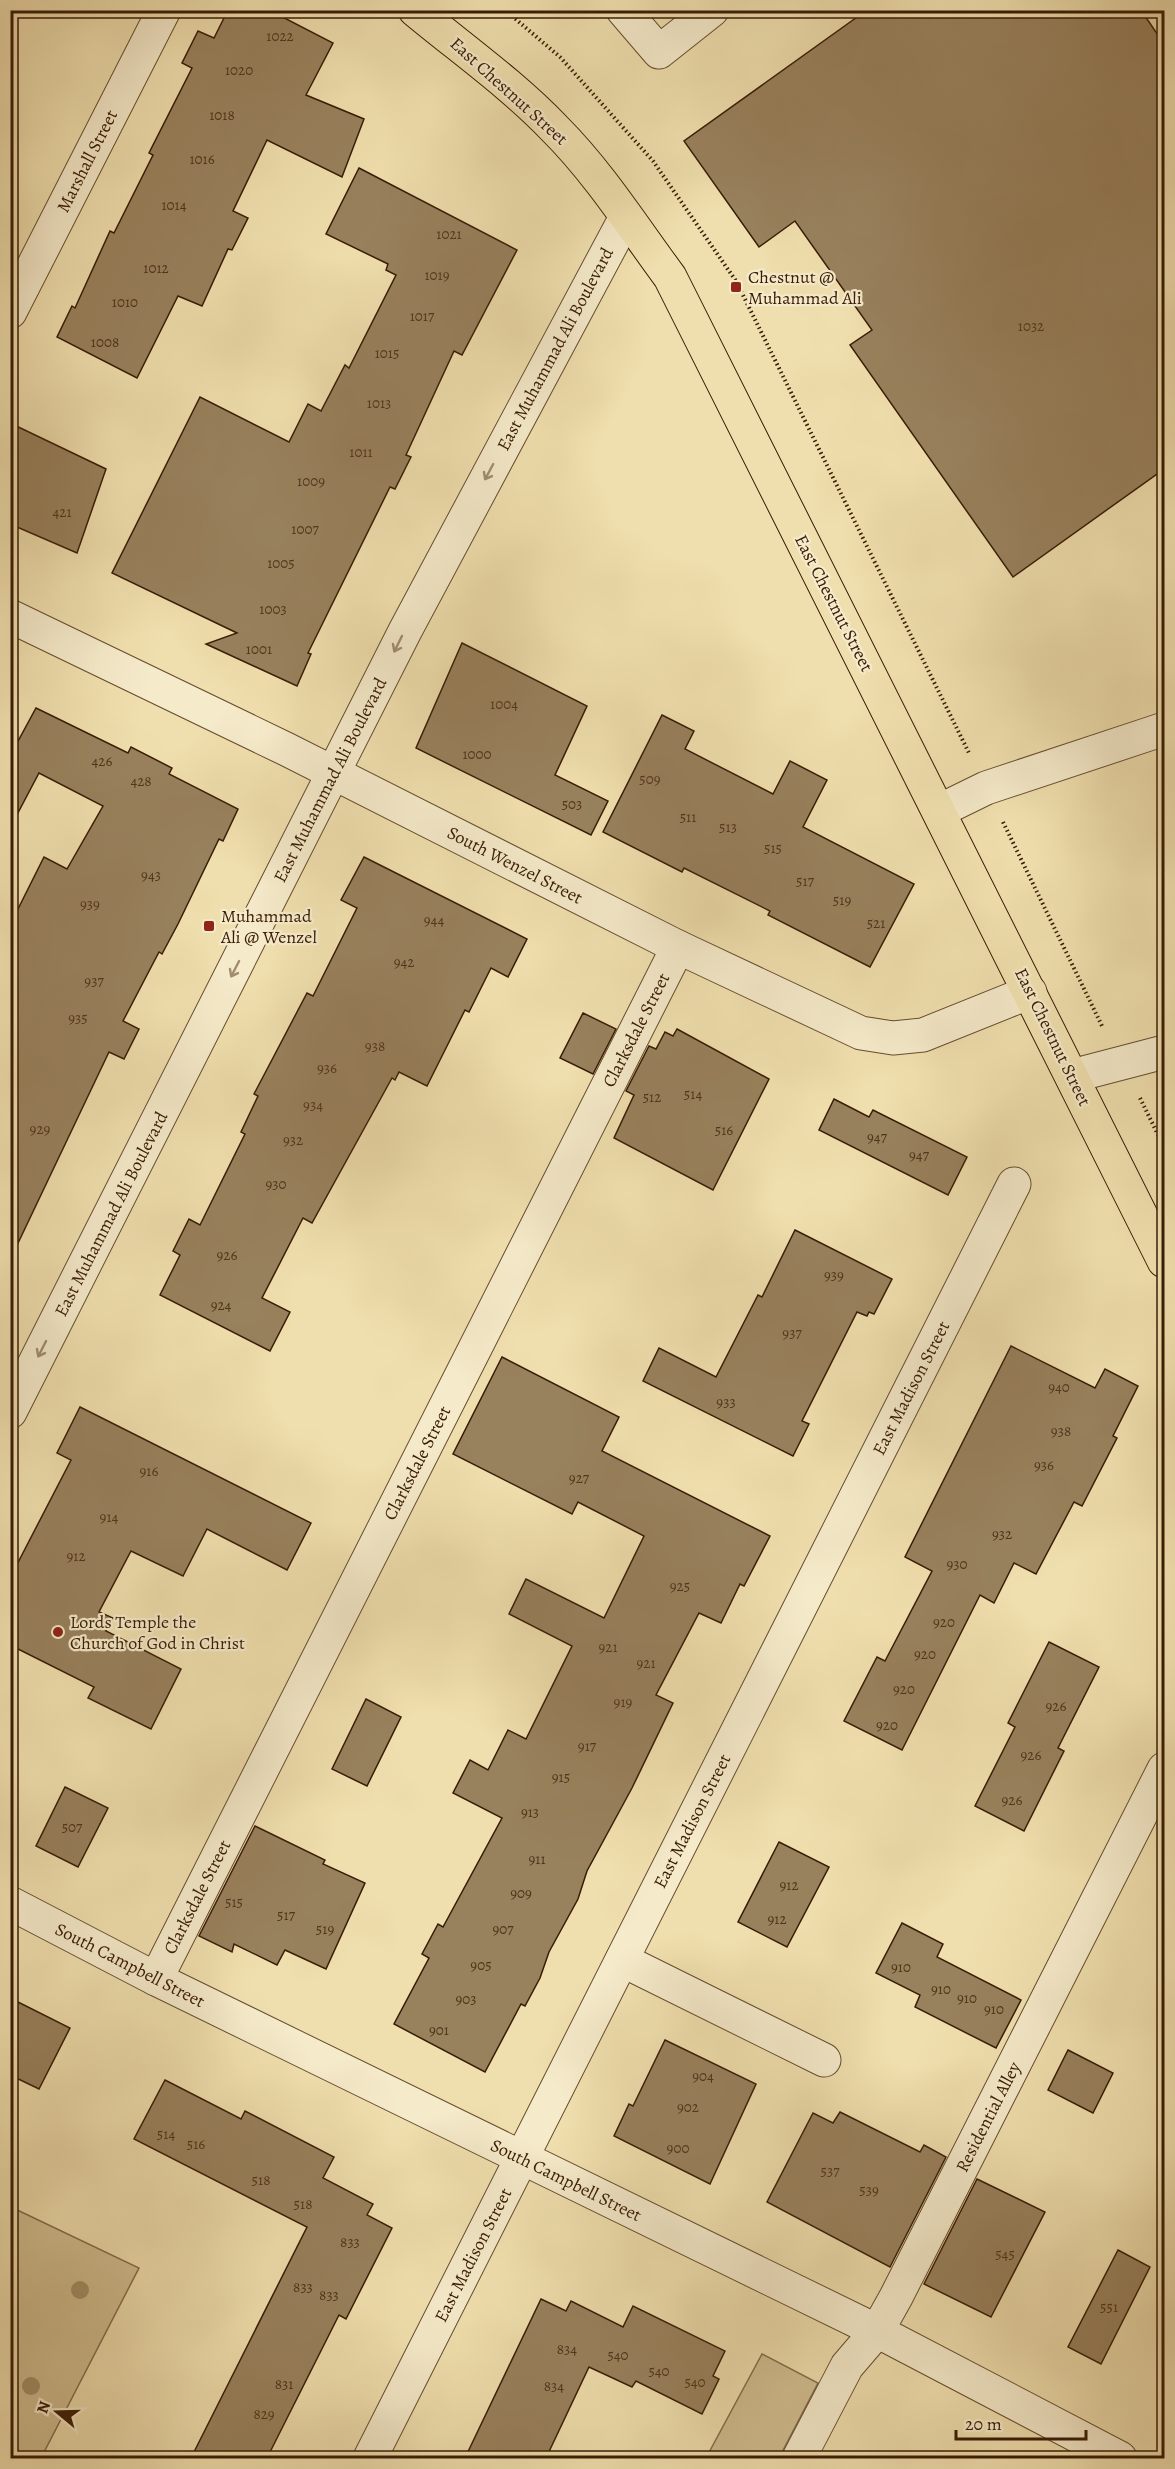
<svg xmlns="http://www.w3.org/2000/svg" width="1175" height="2469" viewBox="0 0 1175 2469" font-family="Alegreya,serif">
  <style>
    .green { fill: #d1be91; stroke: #846d4b; stroke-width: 1.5 }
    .building { fill: #98815d; stroke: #381c05; stroke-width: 1.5 }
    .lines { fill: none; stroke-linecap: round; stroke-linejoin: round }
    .minor-casing { stroke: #664d2f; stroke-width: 35 }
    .major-casing { stroke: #381c05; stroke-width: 35 }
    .path { stroke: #381c05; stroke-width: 4; stroke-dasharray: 1.5 3; stroke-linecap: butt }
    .minor { stroke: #f5eaca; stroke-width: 33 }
    .major { stroke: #f0dfae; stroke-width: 33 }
    .tree { fill: #a48f68 }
    .oneway { stroke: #a08d71 }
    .poi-dot { fill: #8f2418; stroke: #f5eaca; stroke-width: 2 }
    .labels { text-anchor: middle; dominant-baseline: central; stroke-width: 4.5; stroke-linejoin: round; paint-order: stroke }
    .number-label { font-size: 15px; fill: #50351b }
    .street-label { font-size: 18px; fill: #381c05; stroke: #f5eaca }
    .poi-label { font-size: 18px; fill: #381c05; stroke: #f5eaca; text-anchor: start }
  </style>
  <rect width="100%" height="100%" fill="#f0dfae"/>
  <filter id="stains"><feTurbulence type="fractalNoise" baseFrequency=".00333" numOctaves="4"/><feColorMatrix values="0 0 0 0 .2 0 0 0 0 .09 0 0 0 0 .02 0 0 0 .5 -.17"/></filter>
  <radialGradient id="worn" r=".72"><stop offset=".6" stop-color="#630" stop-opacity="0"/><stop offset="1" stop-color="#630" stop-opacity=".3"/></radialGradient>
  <g class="green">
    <path d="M11,2207l128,61 -98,190h-30z"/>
    <path d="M762,2354l56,29 -39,75h-73z"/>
  </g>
  <g class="building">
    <path d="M228,10h41l64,33 -27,52 58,24 -22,58 -75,-37 -34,71 15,7 -16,32 -4,-1 -26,57 -24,-10 -41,82 -80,-41 15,-31 3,2 35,-77 4,2 39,-78 -4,-2 43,-85 -10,-5 16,-32 16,7z"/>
    <path d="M867,10h274l23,34v425l-151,108 -163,-232 22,-15 -77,-109 -36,26 -75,-106z"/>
    <path d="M359,168l158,82 -55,105 -8,-4 -48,104 5,2 -16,32 -5,-2 -82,166 3,1 -14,32 -91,-42 31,-11 -125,-60 88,-176 89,45 19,-38 13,7 24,-46 4,3 47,-93 -10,-5 2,-6 -62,-30z"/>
    <path d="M10,423l96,46 -29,84 -67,-29z"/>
    <path d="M462,643l125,63 -32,69 53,26 -17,34 -175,-87z"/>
    <path d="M36,708l92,45 3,-6 41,21 -3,6 69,35 -15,32 -4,-2 -41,85 -16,30 -3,-2 -36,69 16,8 -15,30 -15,-7 -99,208v-335l34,-68 23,12 36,-63 -64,-33 -29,55v-72z"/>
    <path d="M662,715l32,16 -9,18 88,45 17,-33 37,19 -24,47 111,57 -44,83 -102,-52 2,-4 -86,-43 -2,4 -79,-40z"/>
    <path d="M364,857l163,82 -19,38 -17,-9 -22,44 -4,-2 -38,76 -28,-14 -4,8 -3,-2 -80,145 -9,-5 -41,80 28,14 -20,39 -110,-56 20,-40 -7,-4 16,-32 11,6 45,-91 -4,-2 17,-36 -4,-2 53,-101 6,3 44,-88 -16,-8z"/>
    <path d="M583,1013l33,16 -23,45 -33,-16z"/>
    <path d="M677,1029l92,50 -56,111 -99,-52 20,-43 -8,-4 23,-45 7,3 9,-17 8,4z"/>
    <path d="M834,1099l35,18 4,-7 94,47 -19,38 -129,-65z"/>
    <path d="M795,1230l97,49 -18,35 -5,-2 -2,4 -10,-4 -55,109 7,3 -16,32 -150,-75 16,-33 57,29 42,-82 4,2z"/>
    <path d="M1011,1346l84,42 10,-19 33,17 -25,50 4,2 -35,68 -8,-4 -38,72 -22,-11 -20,40 -14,-8 -78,155 -58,-29 33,-64 8,4 47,-90 -27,-14z"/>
    <path d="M502,1357l117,60 -17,34 168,85 -26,50 -4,-2 -19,39 -22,-10 -43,82 17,8 -41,85 -45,83 -9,28 -29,53 -9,26 -15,28 -4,-2 -36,68 -91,-48 35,-66 -7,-4 16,-30 5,3 59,-109 -49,-25 17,-33 18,10 20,-40 18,9 46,-93 -63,-32 17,-35 78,39 40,-82 -66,-34 -6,12 -119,-60z"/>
    <path d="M80,1407l231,116 -24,47 -80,-41 -24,47 -52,-25 -32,61 14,6 -7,13 75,38 -30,60 -63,-31 6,-11 -84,-42v-67l61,-118 -14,-7z"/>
    <path d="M1049,1642l50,25 -41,81 6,3 -40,80 -49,-25 40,-79 -7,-4z"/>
    <path d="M366,1699l35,18 -34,69 -35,-17z"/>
    <path d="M65,1787l43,21 -30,59 -42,-21z"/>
    <path d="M255,1826l70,34 -2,4 42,19 -39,86 -41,-19 -8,15 -43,-21 -2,8 -33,-16z"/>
    <path d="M779,1842l50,25 -42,80 -49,-25z"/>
    <path d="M902,1923l41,21 -6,13 84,43 -25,48 -81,-41 5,-12 -44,-22z"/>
    <path d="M10,1998l60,30 -31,61 -29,-14z"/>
    <path d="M665,2040l91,44 -46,100 -96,-48 15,-32 4,2z"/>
    <path d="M1068,2050l45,23 -20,40 -45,-23z"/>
    <path d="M165,2080l76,39 4,-8 89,46 -11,21 50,26 -6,11 25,13 -46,91 -7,-4 -72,143h-76l116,-231 -173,-88z"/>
    <path d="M840,2112l80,40 4,-7 22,12 -56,110 -123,-65 46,-89 20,10z"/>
    <path d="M977,2179l68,33 -54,105 -67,-33z"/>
    <path d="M1118,2250l32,17 -49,97 -33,-17z"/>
    <path d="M541,2299l25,12 5,-10 52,26 10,-21 92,45 -12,25 6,3 -17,35 -66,-33 -4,6 -43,-20 -43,91h-81z"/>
  </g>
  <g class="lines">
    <g class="minor-casing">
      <g id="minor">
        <path d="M623,10l36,42 53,-42"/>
        <path d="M10,312l154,-302"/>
        <path d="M10,616l276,133 392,198 183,86 32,5 30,-3 107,-43"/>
        <path d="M939,811l47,-23 178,-59"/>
        <path d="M1072,1076l92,-24"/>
        <path d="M10,1412l395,-781 221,-414"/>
        <path d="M10,1903l146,76 721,352 243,127"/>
        <path d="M622,1960l202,100"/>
        <path d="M156,1979l522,-1032"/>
        <path d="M370,2458l644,-1274"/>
        <path d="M799,2458l48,-92 30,-35 19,-34 268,-528"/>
      </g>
    </g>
    <g class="major-casing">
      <path id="major" d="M415,10c47,39 98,75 140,119 44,44 78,98 115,148l494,984"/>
    </g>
    <g class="path">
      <path d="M505,10l55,47 93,104 83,120 233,472"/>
      <path d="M1003,822l100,206"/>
      <path d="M1140,1098l24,49"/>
    </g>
    <use href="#minor" class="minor"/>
    <use href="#major" class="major"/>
  </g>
  <g class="tree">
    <circle cx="80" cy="2290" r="9"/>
    <circle cx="31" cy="2386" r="9"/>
  </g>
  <defs><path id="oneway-shaft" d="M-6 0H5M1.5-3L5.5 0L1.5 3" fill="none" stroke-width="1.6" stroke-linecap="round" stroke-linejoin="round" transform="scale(1.5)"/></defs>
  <g class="oneway">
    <use href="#oneway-shaft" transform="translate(489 472) rotate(118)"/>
    <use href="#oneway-shaft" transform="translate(398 644) rotate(116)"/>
    <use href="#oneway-shaft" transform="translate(235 969) rotate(117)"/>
    <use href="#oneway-shaft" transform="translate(42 1349) rotate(117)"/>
  </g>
  <g class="poi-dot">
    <rect x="730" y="281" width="12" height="12" rx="3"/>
    <rect x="203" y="920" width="12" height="12" rx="3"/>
    <circle cx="58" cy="1632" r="6"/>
  </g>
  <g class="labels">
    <g class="number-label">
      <text x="280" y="36">1022</text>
      <text x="239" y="70">1020</text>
      <text x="222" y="115">1018</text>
      <text x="202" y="159">1016</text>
      <text x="174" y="205">1014</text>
      <text x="449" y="234">1021</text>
      <text x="156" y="268">1012</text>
      <text x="437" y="275">1019</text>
      <text x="125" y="302">1010</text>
      <text x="422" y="316">1017</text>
      <text x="1031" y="326">1032</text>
      <text x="105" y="342">1008</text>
      <text x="387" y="353">1015</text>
      <text x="379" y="403">1013</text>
      <text x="361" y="452">1011</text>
      <text x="311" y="481">1009</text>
      <text x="62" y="512">421</text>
      <text x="305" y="529">1007</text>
      <text x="281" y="563">1005</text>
      <text x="273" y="609">1003</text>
      <text x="259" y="649">1001</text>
      <text x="504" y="704">1004</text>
      <text x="477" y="754">1000</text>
      <text x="102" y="761">426</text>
      <text x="650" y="779">509</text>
      <text x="141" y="781">428</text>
      <text x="572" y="804">503</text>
      <text x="688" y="817">511</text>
      <text x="728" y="827">513</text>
      <text x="773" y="848">515</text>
      <text x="151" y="875">943</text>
      <text x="805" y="881">517</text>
      <text x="842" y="900">519</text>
      <text x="90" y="904">939</text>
      <text x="434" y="920">944</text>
      <text x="876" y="923">521</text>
      <text x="404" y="962">942</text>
      <text x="94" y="981">937</text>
      <text x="78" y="1018">935</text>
      <text x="375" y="1046">938</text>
      <text x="327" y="1068">936</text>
      <text x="693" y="1094">514</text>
      <text x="652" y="1097">512</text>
      <text x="313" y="1105">934</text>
      <text x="40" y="1129">929</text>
      <text x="724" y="1130">516</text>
      <text x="877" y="1137">947</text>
      <text x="293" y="1140">932</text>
      <text x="919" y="1155">947</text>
      <text x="276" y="1184">930</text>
      <text x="227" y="1255">926</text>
      <text x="834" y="1275">939</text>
      <text x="221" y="1305">924</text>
      <text x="792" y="1333">937</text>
      <text x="1059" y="1387">940</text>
      <text x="726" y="1402">933</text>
      <text x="1061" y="1431">938</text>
      <text x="1044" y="1465">936</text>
      <text x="149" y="1471">916</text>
      <text x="579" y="1478">927</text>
      <text x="109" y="1517">914</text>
      <text x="1002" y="1534">932</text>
      <text x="76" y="1556">912</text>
      <text x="957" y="1564">930</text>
      <text x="680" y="1586">925</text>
      <text x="944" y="1622">920</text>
      <text x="608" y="1647">921</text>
      <text x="925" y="1654">920</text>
      <text x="646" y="1663">921</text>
      <text x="904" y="1689">920</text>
      <text x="623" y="1702">919</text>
      <text x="1056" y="1706">926</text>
      <text x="887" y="1725">920</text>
      <text x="587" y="1746">917</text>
      <text x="1031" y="1755">926</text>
      <text x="561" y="1777">915</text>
      <text x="1012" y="1800">926</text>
      <text x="530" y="1812">913</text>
      <text x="72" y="1827">507</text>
      <text x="537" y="1859">911</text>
      <text x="789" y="1885">912</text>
      <text x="521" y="1893">909</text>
      <text x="234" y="1902">515</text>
      <text x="286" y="1915">517</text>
      <text x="777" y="1919">912</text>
      <text x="325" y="1929">519</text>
      <text x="503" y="1929">907</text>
      <text x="481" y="1965">905</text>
      <text x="901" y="1967">910</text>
      <text x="941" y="1989">910</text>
      <text x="967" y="1998">910</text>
      <text x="466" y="1999">903</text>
      <text x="994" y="2009">910</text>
      <text x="439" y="2030">901</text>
      <text x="703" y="2076">904</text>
      <text x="688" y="2107">902</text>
      <text x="166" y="2134">514</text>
      <text x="196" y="2144">516</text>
      <text x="678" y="2148">900</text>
      <text x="830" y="2171">537</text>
      <text x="261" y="2180">518</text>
      <text x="869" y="2190">539</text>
      <text x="303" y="2204">518</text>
      <text x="350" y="2242">833</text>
      <text x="1005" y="2254">545</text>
      <text x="303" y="2287">833</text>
      <text x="329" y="2295">833</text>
      <text x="1109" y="2307">551</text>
      <text x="567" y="2349">834</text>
      <text x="618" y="2355">540</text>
      <text x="659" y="2371">540</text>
      <text x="695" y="2382">540</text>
      <text x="284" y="2384">831</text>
      <text x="554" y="2386">834</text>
      <text x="264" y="2414">829</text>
    </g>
    <g class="street-label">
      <text transform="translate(509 91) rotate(42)">East Chestnut Street</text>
      <text transform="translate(87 161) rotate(-63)">Marshall Street</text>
      <text transform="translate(555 349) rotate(-62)">East Muhammad Ali Boulevard</text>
      <text transform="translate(834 603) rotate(63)">East Chestnut Street</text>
      <text transform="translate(330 780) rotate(-63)">East Muhammad Ali Boulevard</text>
      <text transform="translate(515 865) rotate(27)">South Wenzel Street</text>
      <text transform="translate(636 1030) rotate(-63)">Clarksdale Street</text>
      <text transform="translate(1053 1037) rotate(64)">East Chestnut Street</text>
      <text transform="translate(111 1214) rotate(-63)">East Muhammad Ali Boulevard</text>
      <text transform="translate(911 1388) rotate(-63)">East Madison Street</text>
      <text transform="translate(417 1463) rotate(-63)">Clarksdale Street</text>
      <text transform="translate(692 1821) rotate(-63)">East Madison Street</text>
      <text transform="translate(197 1897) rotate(-63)">Clarksdale Street</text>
      <text transform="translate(130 1965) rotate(27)">South Campbell Street</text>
      <text transform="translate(988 2117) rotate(-63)">Residential Alley</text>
      <text transform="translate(566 2180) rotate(26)">South Campbell Street</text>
      <text transform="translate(473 2255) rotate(-63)">East Madison Street</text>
    </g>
    <g class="poi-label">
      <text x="748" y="277">Chestnut @<tspan x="748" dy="21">Muhammad Ali</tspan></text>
      <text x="221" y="916">Muhammad<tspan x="221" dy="21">Ali @ Wenzel</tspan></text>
      <text x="70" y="1622">Lords Temple the<tspan x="70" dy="21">Church of God in Christ</tspan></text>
    </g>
  </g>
  <rect width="1175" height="2469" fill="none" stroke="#f0dfae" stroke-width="36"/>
  <rect x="12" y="12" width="1151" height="2445" fill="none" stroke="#381c05" stroke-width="3"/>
  <rect x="18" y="18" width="1139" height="2433" fill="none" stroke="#381c05" stroke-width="1.5"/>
  <g transform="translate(57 2412) rotate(289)" stroke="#f5eaca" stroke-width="4.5" paint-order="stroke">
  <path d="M0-4.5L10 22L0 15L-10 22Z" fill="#381c05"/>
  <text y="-9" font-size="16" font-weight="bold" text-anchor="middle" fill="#381c05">N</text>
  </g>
  <path d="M956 2430v9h130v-9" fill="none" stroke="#381c05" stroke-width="3"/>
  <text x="965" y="2430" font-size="18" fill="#381c05" stroke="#f5eaca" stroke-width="4.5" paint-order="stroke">20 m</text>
  <rect width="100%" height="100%" filter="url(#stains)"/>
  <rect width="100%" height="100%" fill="url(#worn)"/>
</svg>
